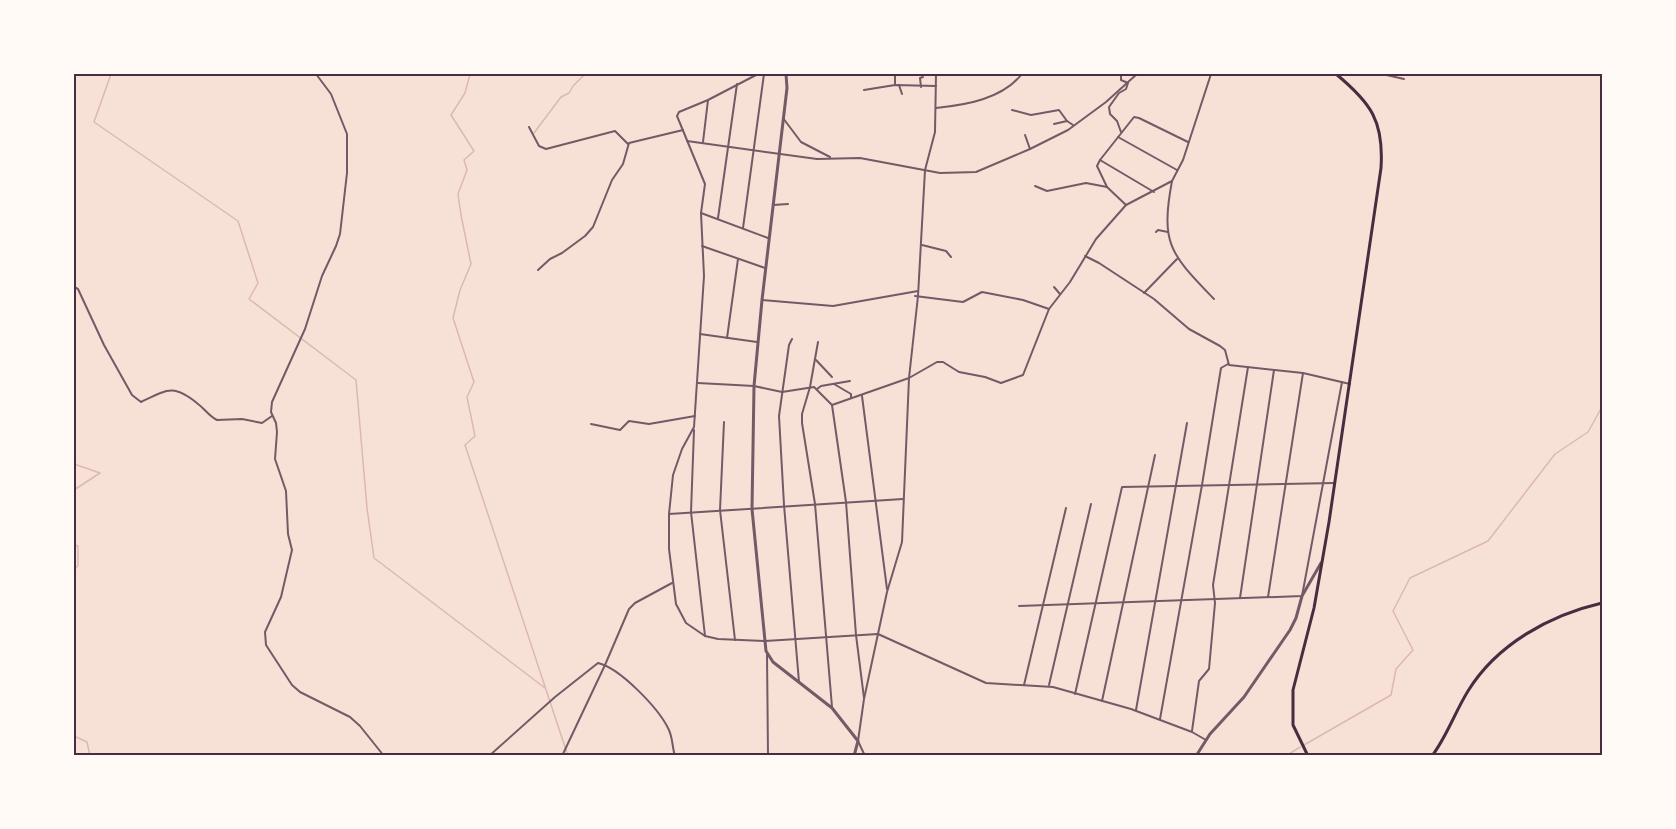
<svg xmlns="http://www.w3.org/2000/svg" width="1676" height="829" viewBox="0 0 1676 829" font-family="'Asap Condensed',sans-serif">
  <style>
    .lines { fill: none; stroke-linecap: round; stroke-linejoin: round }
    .stream { stroke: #dcb8b0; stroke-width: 1.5 }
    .minor { stroke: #755966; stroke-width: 2 }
    .tertiary { stroke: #755966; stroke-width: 3 }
    .primary { stroke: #4a2c40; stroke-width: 3 }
    .neatline { fill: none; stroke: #4a2c40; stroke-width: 2 }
  </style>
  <rect width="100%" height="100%" fill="#f7e1d7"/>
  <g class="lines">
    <g class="stream">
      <path d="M111,74l-17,48 144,99 20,62 -9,16 107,81 11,128 7,50 171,130"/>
      <path d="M470,74l-5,19 -14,22 23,36 -10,9 3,10 -9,24 3,21 10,49 -11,26 -7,28 21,64 -7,15 8,39 -10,9 103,311"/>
      <path d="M1601,74l1,3"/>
      <path d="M534,133l27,-36 8,-4 4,-7 12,-12"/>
      <path d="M74,464l26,9 -26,17"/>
      <path d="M74,545l4,1v20l-4,3"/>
      <path d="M74,736l13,6 3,14"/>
      <path d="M1304,745l87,-50 5,-26 17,-19 -20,-39 17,-33 78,-37 67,-87 33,-22 14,-25"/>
      <path d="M1286,756l14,-9"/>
    </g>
    <g class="minor">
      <path d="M316,74l15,20 16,40v39l-7,61 -4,12 -14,30 -17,53 -33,73 -1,10 5,11 1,9 -2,27 11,32 2,43 4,16 -11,47 -16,35 1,13 26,40 8,7 50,25 10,9 24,30"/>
      <path d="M758,74l-50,26 -29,12 -2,4 28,68 -4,29 3,63 -10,151 -12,22 -9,26 -4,39v35l7,55 10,19 19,13 13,3 47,2 113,-7 108,49 67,4 78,22 61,23 14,8"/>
      <path d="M1382,74l22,5"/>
      <path d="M895,85v-11"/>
      <path d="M899,85l3,9"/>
      <path d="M921,87l-1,-9 3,-1"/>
      <path d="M864,90l31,-5 41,1"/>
      <path d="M936,108c30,-3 66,-9 86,-34"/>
      <path d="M1012,110l19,5 28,-5 8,11"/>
      <path d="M783,118l18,24 29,15"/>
      <path d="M1054,124l13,-3 6,4"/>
      <path d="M529,127l10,19 7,3 69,-18 13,13"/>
      <path d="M1121,132l-4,-11 -7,-7 -1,-7 10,-14 7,-4 2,-6 -7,-3v-6"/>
      <path d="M1025,135l5,14"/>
      <path d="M1118,137l59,33"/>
      <path d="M687,141l130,18 43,-1 80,15 36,-1 54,-23 38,-19 38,-28 31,-28"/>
      <path d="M703,142l5,-42"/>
      <path d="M1100,160l54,32"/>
      <path d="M1172,181c-12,64 -1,73 42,118"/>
      <path d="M1035,186l12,5 39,-8 21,4"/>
      <path d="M773,205l15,-1"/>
      <path d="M1126,205l-19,-18 -10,-21 3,-6 34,-43 5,1 49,24"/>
      <path d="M701,213l67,25"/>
      <path d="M718,218l19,-134"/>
      <path d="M743,228l21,-154"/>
      <path d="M1156,232l2,-2 10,2"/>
      <path d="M922,245l24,6 5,6"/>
      <path d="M702,246l63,22"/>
      <path d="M1085,256l14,7 55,36 35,30 31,17 5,4 4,15 74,8"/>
      <path d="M538,270l12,-11 12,-6 23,-17 8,-9 19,-47 11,-16 6,-21 54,-13"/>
      <path d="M74,287l4,2 26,56 28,50 9,7c27,-13 33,-18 57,2 7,5 11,12 19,16l25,-1 20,4 10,-7"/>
      <path d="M1054,287l6,7"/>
      <path d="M1144,293l33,-34"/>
      <path d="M915,296l48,6 19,-10 41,8 26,9"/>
      <path d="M762,300l71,6 85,-15"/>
      <path d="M700,334l57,8"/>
      <path d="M727,338l11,-79"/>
      <path d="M792,339l-3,6 -10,71 5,89 15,177"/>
      <path d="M818,342l-8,45 -8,27v9l13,81 17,203"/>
      <path d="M816,360l16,17"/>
      <path d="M698,383l56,3 28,6 32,-5 18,18 14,97 10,133 8,63"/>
      <path d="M834,384l17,10v4"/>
      <path d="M817,389l4,-3 29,-5"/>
      <path d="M862,396l25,193"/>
      <path d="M832,405l77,-27 28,-16h6l16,10 26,5 16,6 22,-8 26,-66 21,-27 26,-43 30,-34 46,-24 11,-21 28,-86"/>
      <path d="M724,422l-4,88 15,130"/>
      <path d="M591,424l29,6 9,-9 20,3 46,-8"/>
      <path d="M694,430l-3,82 14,124"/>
      <path d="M669,514l234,-15"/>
      <path d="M1268,597l35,-224 47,11"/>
      <path d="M1240,598l34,-228"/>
      <path d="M1019,606l283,-10 40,-214"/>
      <path d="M767,654l1,102"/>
      <path d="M1024,685l42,-177"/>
      <path d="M1049,685l42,-181"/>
      <path d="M1075,694l47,-207 213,-4"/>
      <path d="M1102,701l53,-246"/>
      <path d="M1136,710l51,-287"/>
      <path d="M1160,719l42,-234 19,-117 7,-4"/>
      <path d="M1192,731l7,-50 10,-12 6,-66 -2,-18 35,-218"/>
      <path d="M489,756l66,-59 43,-34c22,5 60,45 70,65 5,9 4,19 7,28"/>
      <path d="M562,756l43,-91 24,-56 6,-6 37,-20"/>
      <path d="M865,756l-7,-15 6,-42 23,-107 15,-50 7,-164 9,-82 7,-126 10,-38 1,-58"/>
    </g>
    <g class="tertiary">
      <path d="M786,74l1,14 -25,212 -8,86 -2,123 14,142 7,11 59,46 26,33 -4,15"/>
      <path d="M1196,756l14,-22 34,-37 46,-67 6,-12 6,-22 19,-33"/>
    </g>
    <g class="primary">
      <path d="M1308,756l-15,-31v-35l21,-82 15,-86 52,-354c3,-47 -10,-65 -45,-94"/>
      <path d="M1432,756c15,-20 23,-44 36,-65 29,-47 82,-76 134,-88"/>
    </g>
  </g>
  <rect width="1676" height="829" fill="none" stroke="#fffaf5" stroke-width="150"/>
  <rect x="75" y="75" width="1526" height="679" class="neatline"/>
</svg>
